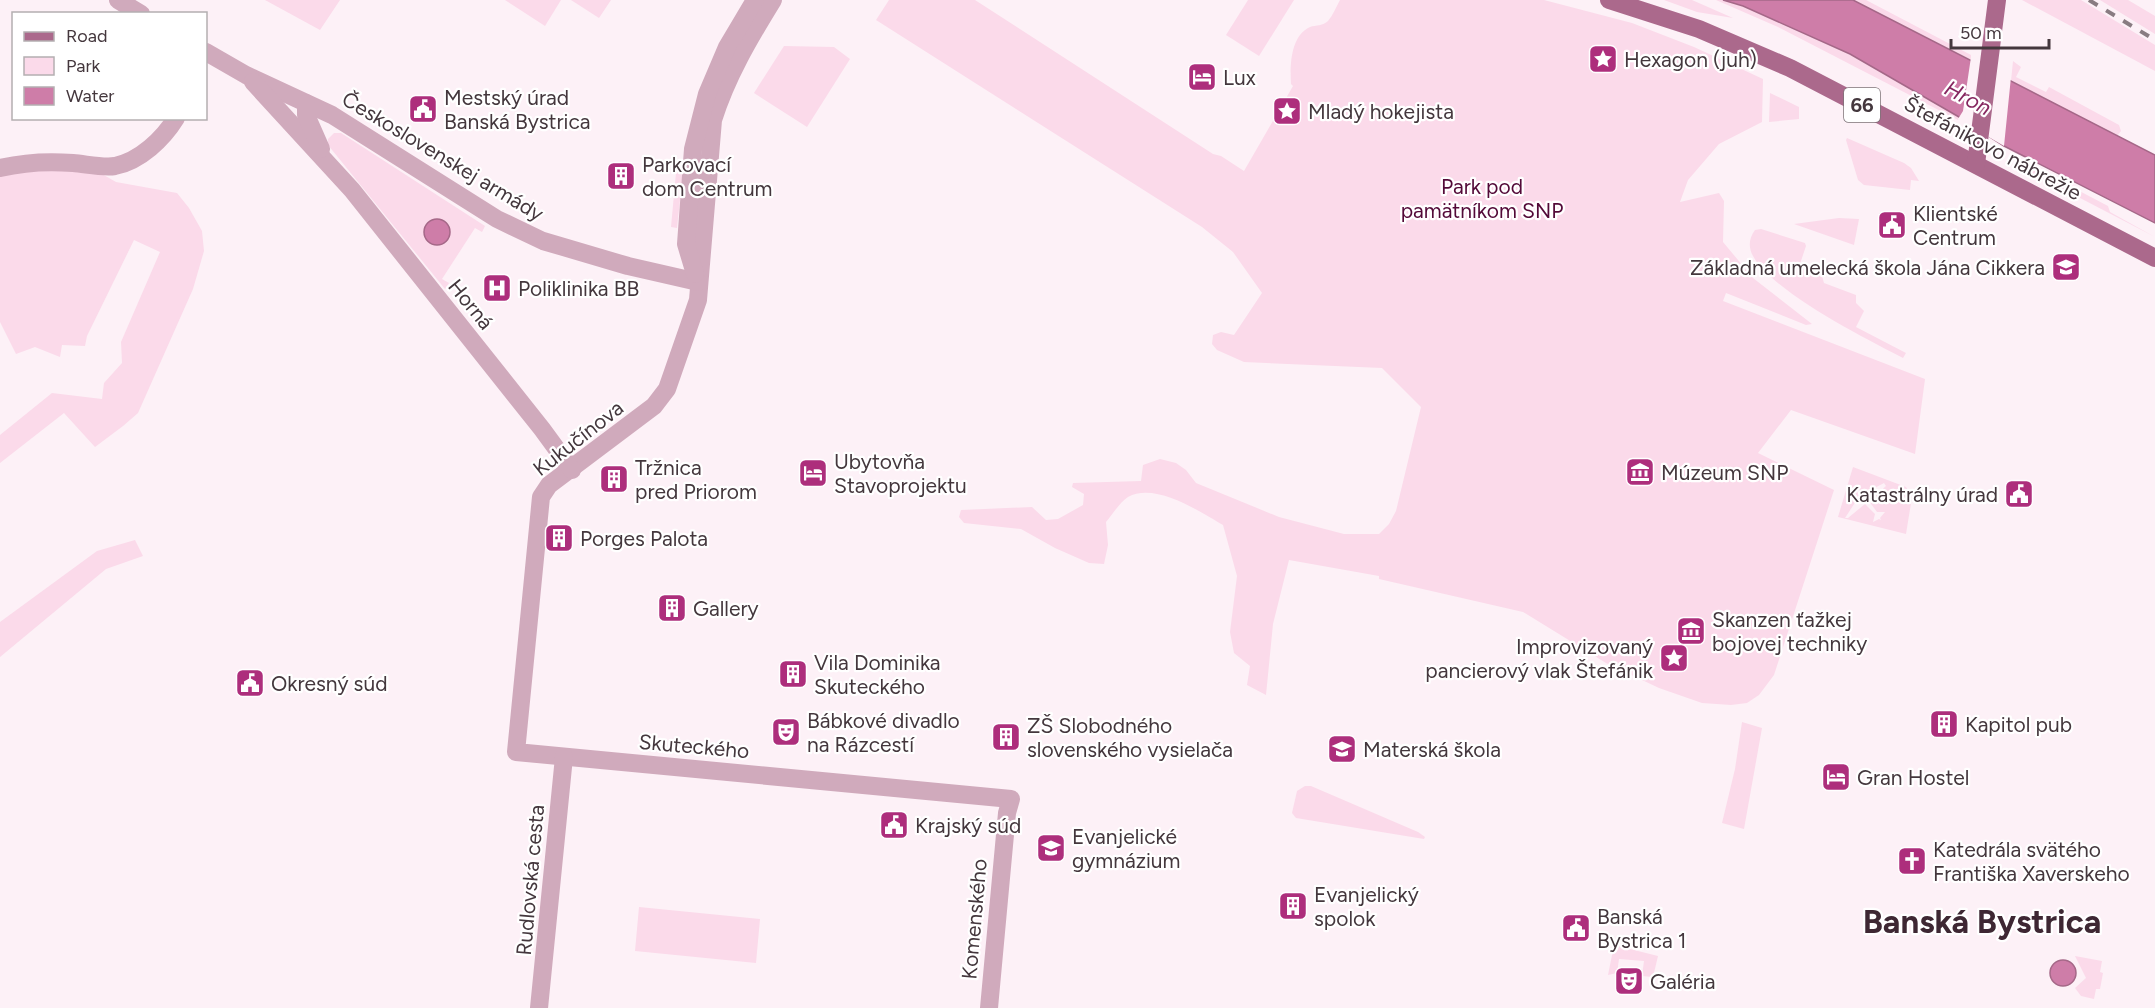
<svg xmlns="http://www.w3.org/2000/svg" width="2155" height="1008" viewBox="0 0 2155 1008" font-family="Figtree,sans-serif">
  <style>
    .green { fill: #fbdaea; fill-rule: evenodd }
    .water { fill: #ce7da8; stroke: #a56888; stroke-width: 1.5 }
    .pier { fill: #fdf1f7 }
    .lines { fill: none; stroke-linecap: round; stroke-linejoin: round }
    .minor { stroke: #d0aabc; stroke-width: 18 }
    .major { stroke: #ab698c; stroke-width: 18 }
    .rail { stroke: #897c82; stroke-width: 4; stroke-dasharray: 10 10; stroke-linecap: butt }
    .labels { text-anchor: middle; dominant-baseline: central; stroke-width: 4.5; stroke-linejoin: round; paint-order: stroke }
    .shield { fill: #fff; stroke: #7c7377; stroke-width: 1.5 }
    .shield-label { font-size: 20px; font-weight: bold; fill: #44373d }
    .poi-label { font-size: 21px; fill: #44373d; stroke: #fff; text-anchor: start }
    .street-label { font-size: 21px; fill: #44373d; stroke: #fff }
    .park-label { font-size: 21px; fill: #530938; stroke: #fff }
    .water-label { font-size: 22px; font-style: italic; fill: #862760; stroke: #fff }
    .town-label { font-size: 33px; font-weight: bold; fill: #3e2733; stroke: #fff }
  </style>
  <rect width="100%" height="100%" fill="#fdf1f7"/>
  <g class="green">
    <path d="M265,0h75l-20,30z"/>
    <path d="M505,0h56l-16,26z"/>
    <path d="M571,0h40l-12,18z"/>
    <path d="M889,0h86l238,154 8,2 23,15 49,-85 -2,-2c-1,-17 -1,-48 19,-57 6,-2 13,-1 18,-6 5,-6 8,-14 12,-21h204l88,23 62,24 69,32 -1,43 -43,22 -31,36 -8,22 39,-9 5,8 -1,41 30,36 59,46 -6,1 -80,-32 -3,8 202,78 -10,75 -124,-44 -33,43 76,37 -60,185 -15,20 -12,8 -16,2 -29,-2 -43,-15 -53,-25 -83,-51 -144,-33v-3l-90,-16 -16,64 -7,71 -19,-10 3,-19 -16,-13 -4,-21 7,-56 -14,-51c-24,-14 -68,-43 -95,-28 -8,5 -16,18 -22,25l2,23 -4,19 -15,-1 -34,-15 -34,-19 -57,-6 -5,-6 2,-7 71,-3 14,13 12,-1 25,-14 1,-11 -12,-7 1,-4 68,-2 2,-16 17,-6 16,4 10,7 10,13 83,34 65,17h35l10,-10 7,-13 25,-104 -39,-39 -138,-6 -27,-12 -5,-6 1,-9 8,-3 13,3 28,-42 -29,-41 -31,-25 -326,-207z"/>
    <path d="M1248,0h46l-35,56 -33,-21z"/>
    <path d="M1664,0h28l41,18 -36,-6z"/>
    <path d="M1716,0h7l20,6 107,48 109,63 -1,3 -180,-93z"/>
    <path d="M1853,0h13l105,55v5z"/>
    <path d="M2022,0h59l74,45v26z"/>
    <path d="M2100,0h28l27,16v18z"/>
    <path d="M784,46l50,1 16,12 -43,68 -53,-34z"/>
    <path d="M2013,61l8,6 -5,10 30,15 3,-5 70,38 2,6 -4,5 -106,-55z"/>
    <path d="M1770,93l29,14v12l-30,3z"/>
    <path d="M334,133h7l144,93 -3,6 -7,-4 -33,51 7,4 -4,6 -117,-144v-6z"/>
    <path d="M1847,138l57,25 7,5 8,13 -8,-1 -1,10 -46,-5 -6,-5 -12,-40z"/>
    <path d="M677,162l7,1 -7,65 -6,-1z"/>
    <path d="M52,170l50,4 14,8 61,11 12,15 13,23 2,20 -11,38 -55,124 -15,13 -28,21 -31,-34 -64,50v-28l52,-42 50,6 2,-16 18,-20 -1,-21 39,-90 -26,-12 -47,96 -2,10 -23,-1 -2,12 -25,-10 -19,7 -16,-32v-146l17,-5z"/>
    <path d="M2031,170l16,4 61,32 2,6 45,25 -125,-65z"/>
    <path d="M1839,218l20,1 -5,26 -60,-21z"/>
    <path d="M1761,229l44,14 1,3 -7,21 23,9 2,7 32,12v8l8,8 -8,16 50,26 -3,5c-37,-19 -130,-66 -150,-102 -5,-9 -4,-18 2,-26z"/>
    <path d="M1853,467l53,20 6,10 -6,37 -68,-17zM1884,483l2,3 -17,15 8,11h8l-5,6 1,2 -2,-1 -6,3 2,-8 -10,-10 -17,14h-3l11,-17 -1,-4 3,2 1,-2 -3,-9 7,6 2,-1 -2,-4 4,3z"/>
    <path d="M135,540l8,16 -37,13 -106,88v-35l97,-71z"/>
    <path d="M1742,722l20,6 -18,101 -22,-6 13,-54z"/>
    <path d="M1305,786h6l107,46 7,5 -1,2 -128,-21 -4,-5 5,-22z"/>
    <path d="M639,907l121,12 -4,44 -121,-12z"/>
    <path d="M1614,945l44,11 -5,21 -11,-1 2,-15 -25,-2 -2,14 -9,2z"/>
    <path d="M2075,956l27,5 -2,11 3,1 -3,16h-4l-2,10 -13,-3 -6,-8 11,-10z"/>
  </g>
  <g class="water">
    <path d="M1723,0h130l302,155v68l-151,-77 -45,-29 -109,-63 -107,-48z"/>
    <circle cx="437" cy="232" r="13"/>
    <circle cx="2063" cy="973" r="13"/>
  </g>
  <path class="pier" d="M1971,57l40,20 -7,69 -46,-27 5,-8z"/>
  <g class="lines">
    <g class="minor">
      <path d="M118,0l23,14"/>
      <path d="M773,0c-24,39 -46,76 -60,120l-15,180 -31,89 -13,17 -105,79 -8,12 -25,255 495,47 -4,14 -18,195"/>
      <path d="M206,52l40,23 86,40 165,104 46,22 85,25 70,16"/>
      <path d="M253,82l99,108 190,239 30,41"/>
      <path d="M306,103v12l15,34"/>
      <path d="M0,168c25,-6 48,-7 73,-5 13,1 30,5 42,3 25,-5 48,-27 61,-48"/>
      <path d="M695,274l-9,-30 7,-95 14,-55 20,-47 28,-47"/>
      <path d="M539,1008l25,-251"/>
    </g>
    <g class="major">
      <path d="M1609,0l90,29 91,39 365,190"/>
      <path d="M1976,164l21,-164"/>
    </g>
    <path class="rail" d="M2089,0l66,40"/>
  </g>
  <defs>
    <g id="sight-square" transform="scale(1.5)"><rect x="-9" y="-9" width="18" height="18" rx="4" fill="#ad2e7c" stroke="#fff"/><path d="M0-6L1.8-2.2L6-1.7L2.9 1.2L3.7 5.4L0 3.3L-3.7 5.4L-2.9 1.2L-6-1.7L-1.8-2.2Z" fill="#fff"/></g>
    <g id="hotel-square" transform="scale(1.5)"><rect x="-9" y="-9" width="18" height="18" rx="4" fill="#ad2e7c" stroke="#fff"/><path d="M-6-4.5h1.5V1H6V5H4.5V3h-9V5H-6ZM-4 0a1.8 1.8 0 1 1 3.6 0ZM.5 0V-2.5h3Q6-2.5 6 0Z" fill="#fff"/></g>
    <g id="civic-square" transform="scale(1.5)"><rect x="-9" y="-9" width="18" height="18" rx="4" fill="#ad2e7c" stroke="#fff"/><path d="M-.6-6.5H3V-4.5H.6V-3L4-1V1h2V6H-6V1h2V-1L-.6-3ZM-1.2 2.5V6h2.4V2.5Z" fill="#fff"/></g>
    <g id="building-square" transform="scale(1.5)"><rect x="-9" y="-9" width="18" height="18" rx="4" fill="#ad2e7c" stroke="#fff"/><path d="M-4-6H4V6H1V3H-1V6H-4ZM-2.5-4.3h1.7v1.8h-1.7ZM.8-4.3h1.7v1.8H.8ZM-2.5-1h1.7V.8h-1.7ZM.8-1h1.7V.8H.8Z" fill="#fff"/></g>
    <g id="school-square" transform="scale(1.5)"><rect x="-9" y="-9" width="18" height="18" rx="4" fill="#ad2e7c" stroke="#fff"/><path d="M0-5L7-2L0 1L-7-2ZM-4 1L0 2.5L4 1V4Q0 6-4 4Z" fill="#fff"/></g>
    <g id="hospital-square" transform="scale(1.5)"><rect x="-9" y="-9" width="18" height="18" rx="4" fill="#ad2e7c" stroke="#fff"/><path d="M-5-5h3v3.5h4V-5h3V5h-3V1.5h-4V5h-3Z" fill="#fff"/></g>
    <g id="museum-square" transform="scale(1.5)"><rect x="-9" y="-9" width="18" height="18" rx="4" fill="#ad2e7c" stroke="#fff"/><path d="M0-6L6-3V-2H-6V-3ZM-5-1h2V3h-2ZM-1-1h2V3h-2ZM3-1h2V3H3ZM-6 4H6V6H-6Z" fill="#fff"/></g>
    <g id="theatre-square" transform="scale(1.5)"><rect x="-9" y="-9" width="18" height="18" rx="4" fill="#ad2e7c" stroke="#fff"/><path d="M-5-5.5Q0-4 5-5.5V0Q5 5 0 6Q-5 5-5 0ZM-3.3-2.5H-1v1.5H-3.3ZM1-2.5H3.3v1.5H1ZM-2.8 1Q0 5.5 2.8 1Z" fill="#fff"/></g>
    <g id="church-square" transform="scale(1.5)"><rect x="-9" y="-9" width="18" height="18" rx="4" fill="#ad2e7c" stroke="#fff"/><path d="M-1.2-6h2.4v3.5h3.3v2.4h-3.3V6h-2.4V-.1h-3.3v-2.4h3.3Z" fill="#fff"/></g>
  </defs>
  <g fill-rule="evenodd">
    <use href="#sight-square" x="1603" y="59"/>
    <use href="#hotel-square" x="1202" y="77"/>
    <use href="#civic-square" x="423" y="109"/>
    <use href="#sight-square" x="1287" y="111"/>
    <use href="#building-square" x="621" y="176"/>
    <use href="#civic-square" x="1892" y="225"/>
    <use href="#school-square" x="2066" y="267"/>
    <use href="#hospital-square" x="497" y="288"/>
    <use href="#museum-square" x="1640" y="472"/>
    <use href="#hotel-square" x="813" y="473"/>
    <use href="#building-square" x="614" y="479"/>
    <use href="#civic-square" x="2019" y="494"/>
    <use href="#building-square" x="559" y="538"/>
    <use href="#building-square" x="672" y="608"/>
    <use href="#museum-square" x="1691" y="631"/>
    <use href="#sight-square" x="1674" y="658"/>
    <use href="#building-square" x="793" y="674"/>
    <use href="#civic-square" x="250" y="683"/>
    <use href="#building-square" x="1944" y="724"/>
    <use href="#theatre-square" x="786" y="732"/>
    <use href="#building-square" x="1006" y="737"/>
    <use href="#school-square" x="1342" y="749"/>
    <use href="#hotel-square" x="1836" y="777"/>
    <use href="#civic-square" x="894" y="825"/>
    <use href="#school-square" x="1051" y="848"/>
    <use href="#church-square" x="1912" y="861"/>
    <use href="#building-square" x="1293" y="906"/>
    <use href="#civic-square" x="1576" y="928"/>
    <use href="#theatre-square" x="1629" y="981"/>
  </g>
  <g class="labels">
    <rect class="shield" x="1844" y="88" width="36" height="34" rx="4.5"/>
    <g class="shield-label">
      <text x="1862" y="105">66</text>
    </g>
    <g class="poi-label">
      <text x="1624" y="59">Hexagon (juh)</text>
      <text x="1223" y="77">Lux</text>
      <text x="444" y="97">Mestský úrad<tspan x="444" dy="24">Banská Bystrica</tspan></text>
      <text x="1308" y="111">Mladý hokejista</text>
      <text x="642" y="164">Parkovací<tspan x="642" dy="24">dom Centrum</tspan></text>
      <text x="1913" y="213">Klientské<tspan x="1913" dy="24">Centrum</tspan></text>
      <text x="2045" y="267" text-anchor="end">Základná umelecká škola Jána Cikkera</text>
      <text x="518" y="288">Poliklinika BB</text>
      <text x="834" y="461">Ubytovňa<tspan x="834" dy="24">Stavoprojektu</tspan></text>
      <text x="635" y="467">Tržnica<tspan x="635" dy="24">pred Priorom</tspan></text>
      <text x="1661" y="472">Múzeum SNP</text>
      <text x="1998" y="494" text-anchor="end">Katastrálny úrad</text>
      <text x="580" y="538">Porges Palota</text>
      <text x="693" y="608">Gallery</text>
      <text x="1712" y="619">Skanzen ťažkej<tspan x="1712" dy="24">bojovej techniky</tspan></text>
      <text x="1653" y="646" text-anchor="end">Improvizovaný<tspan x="1653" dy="24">pancierový vlak Štefánik</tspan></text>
      <text x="814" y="662">Vila Dominika<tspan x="814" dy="24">Skuteckého</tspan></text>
      <text x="271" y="683">Okresný súd</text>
      <text x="807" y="720">Bábkové divadlo<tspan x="807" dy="24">na Rázcestí</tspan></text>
      <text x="1965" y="724">Kapitol pub</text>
      <text x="1027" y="725">ZŠ Slobodného<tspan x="1027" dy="24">slovenského vysielača</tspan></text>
      <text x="1363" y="749">Materská škola</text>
      <text x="1857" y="777">Gran Hostel</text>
      <text x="915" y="825">Krajský súd</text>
      <text x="1072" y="836">Evanjelické<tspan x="1072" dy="24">gymnázium</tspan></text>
      <text x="1933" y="849">Katedrála svätého<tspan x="1933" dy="24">Františka Xaverskeho</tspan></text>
      <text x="1314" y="894">Evanjelický<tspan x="1314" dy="24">spolok</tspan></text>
      <text x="1597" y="916">Banská<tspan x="1597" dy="24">Bystrica 1</tspan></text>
      <text x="1650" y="981">Galéria</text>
    </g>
    <g class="street-label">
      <text transform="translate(1993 148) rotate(28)">Štefánikovo nábrežie</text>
      <text transform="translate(443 156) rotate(31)">Československej armády</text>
      <text transform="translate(471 304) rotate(51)">Horná</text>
      <text transform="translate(578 438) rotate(-38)">Kukučínova</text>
      <text transform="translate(694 746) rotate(5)">Skuteckého</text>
      <text transform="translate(530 880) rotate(-85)">Rudlovská cesta</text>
      <text transform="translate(974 919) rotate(-85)">Komenského</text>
    </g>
    <g class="park-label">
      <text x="1482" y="186">Park pod<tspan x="1482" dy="24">pamätníkom SNP</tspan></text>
    </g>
    <g class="water-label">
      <text transform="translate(1968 98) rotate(28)">Hron</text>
    </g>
    <g class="town-label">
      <text x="1982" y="921">Banská Bystrica</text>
    </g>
  </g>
  <rect x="12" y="12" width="195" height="108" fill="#ffffff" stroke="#b4afb1" stroke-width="1.5"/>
  <rect x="24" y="32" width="30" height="9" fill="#ab698c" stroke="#b4afb1" stroke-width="1.5"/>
  <text x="66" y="42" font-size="18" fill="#44373d">Road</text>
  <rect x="24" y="57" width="30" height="18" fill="#fbdaea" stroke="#b4afb1" stroke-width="1.5"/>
  <text x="66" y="72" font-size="18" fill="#44373d">Park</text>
  <rect x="24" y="87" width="30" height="18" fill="#ce7da8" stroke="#b4afb1" stroke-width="1.5"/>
  <text x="66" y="102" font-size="18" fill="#44373d">Water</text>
  <path d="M1951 39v9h98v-9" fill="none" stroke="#44373d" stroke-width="3"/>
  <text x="1960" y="39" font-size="18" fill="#44373d" stroke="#ffffff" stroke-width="4.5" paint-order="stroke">50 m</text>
</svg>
